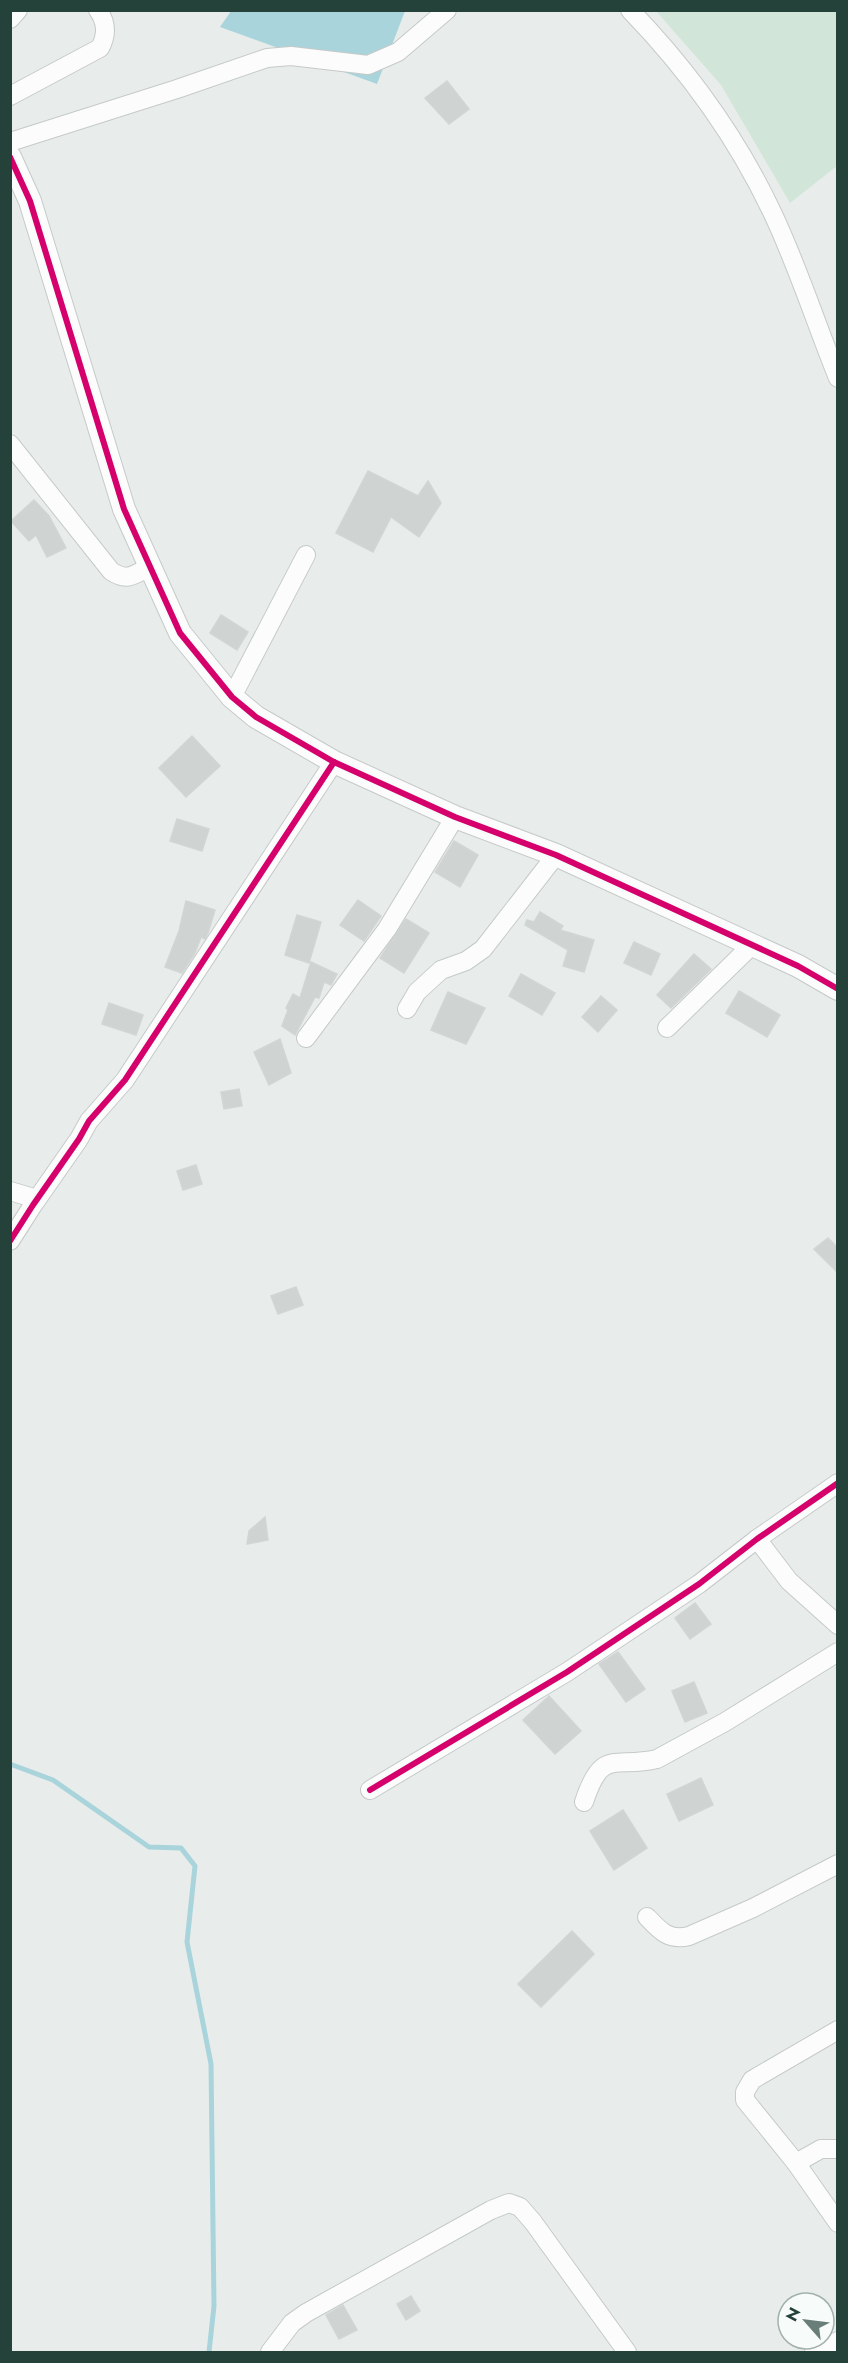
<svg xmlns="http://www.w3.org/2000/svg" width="848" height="2363" viewBox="0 0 848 2363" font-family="Jost,sans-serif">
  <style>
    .green { fill: #d1e6d8 }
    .water { fill: #a9d4db }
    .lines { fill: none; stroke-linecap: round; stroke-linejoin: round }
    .stream { stroke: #a9d4db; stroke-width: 5 }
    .building { fill: #cfd4d2; stroke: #d1d6d4; stroke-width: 1.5 }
    .minor-casing { stroke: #c5cac8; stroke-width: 20 }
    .tertiary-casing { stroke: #c5cac8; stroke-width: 24 }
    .minor { stroke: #fcfcfc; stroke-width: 18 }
    .tertiary { stroke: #fcfcfc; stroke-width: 22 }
    .cycleway-casing { stroke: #f7fbf9; stroke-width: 10 }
    .cycleway { stroke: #d6006c; stroke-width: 6 }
  </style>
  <rect width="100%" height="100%" fill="#e8edeb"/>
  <path class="green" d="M656,11h181v155l-47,37 -69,-118z"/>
  <path class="water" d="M231,11h174l-28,73 -157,-57z"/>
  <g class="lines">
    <path class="stream" d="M10,1764l43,16 96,67 32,1 14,18 -8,76 24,122 3,242 -5,46"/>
  </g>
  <g class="building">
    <path d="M447,81l22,28 -20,15 -24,-26z"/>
    <path d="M368,471l50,25 10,-15 13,22 -22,34 -28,-20 -18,35 -37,-19z"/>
    <path d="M34,500l15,16 17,32 -19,9 -11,-22 -7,6 -18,-20z"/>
    <path d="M221,615l27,17 -11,18 -27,-17z"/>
    <path d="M192,736l28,30 -34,31 -27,-29z"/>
    <path d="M177,819l32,10 -7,22 -32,-10z"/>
    <path d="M454,841l24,14 -18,32 -25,-15z"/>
    <path d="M358,900l23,16 -17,25 -24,-16z"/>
    <path d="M186,901l29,9 -7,23 -3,6 -4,-2 -6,16 -13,20 -17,-6 14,-36z"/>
    <path d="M540,912l23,14 -3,4 34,10 -10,32 -21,-6 5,-16 -43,-25 2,-5 7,2z"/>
    <path d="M297,915l24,7 -12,41 -24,-8z"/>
    <path d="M406,919l23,14 -25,40 -24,-15z"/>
    <path d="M634,942l26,12 -9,21 -27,-12z"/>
    <path d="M694,954l17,15 -40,39 -14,-13z"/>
    <path d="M311,962l26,12 -6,11 -7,-3 -5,16 -4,-1 -20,38 -13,-9 6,-16 -2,-2 7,-14 7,4z"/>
    <path d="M521,974l34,19 -13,22 -33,-19z"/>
    <path d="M739,991l41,24 -13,22 -41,-24z"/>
    <path d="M448,992l37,16 -19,36 -35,-14z"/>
    <path d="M601,996l16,14 -19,22 -16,-15z"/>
    <path d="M109,1003l34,12 -7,20 -34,-11z"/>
    <path d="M280,1039l11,34 -22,12 -15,-33z"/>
    <path d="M239,1089l3,17 -18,3 -3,-17z"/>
    <path d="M196,1165l6,19 -19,6 -6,-19z"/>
    <path d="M828,1238l9,9v25l-23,-23z"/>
    <path d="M296,1287l7,18 -25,9 -7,-18z"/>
    <path d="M265,1517l3,23 -21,4 2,-13z"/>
    <path d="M695,1603l16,21 -21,15 -15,-21z"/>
    <path d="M618,1652l27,37 -19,13 -27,-38z"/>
    <path d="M694,1682l13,31 -22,9 -13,-31z"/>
    <path d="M549,1696l32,35 -26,23 -32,-34z"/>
    <path d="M701,1778l12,27 -34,16 -12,-27z"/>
    <path d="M623,1810l24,38 -33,22 -24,-39z"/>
    <path d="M572,1931l22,23 -53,53 -23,-23z"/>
    <path d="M411,2296l9,15 -14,9 -9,-16z"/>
    <path d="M343,2305l14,25 -18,9 -13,-24z"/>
  </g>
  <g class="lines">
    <g class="minor-casing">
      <g id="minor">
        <path d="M630,10c57,59 107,128 142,202 25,52 44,112 66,166"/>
        <path d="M10,19l8,-9"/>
        <path d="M10,96l90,-48c7,-13 7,-25 -2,-38"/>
        <path d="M10,142l167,-53 90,-31 24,-2 77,9 30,-13 49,-42"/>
        <path d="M10,444l101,127c16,11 23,4 38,-4"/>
        <path d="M232,697l74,-142"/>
        <path d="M407,1009l10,-17 24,-22 25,-9 17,-12 73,-94"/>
        <path d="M667,1028l85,-83"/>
        <path d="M306,1038l81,-109 68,-112"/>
        <path d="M10,1191l27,8"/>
        <path d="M10,1241l23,-36 46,-66 10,-18 36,-41 209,-318"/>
        <path d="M757,1539l32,42 49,44"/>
        <path d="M370,1790l197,-118 132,-88 58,-45 81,-56"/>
        <path d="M584,1802c18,-55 30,-33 73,-43l68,-37 113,-70"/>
        <path d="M647,1917c13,14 22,24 42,19l64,-28 85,-44"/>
        <path d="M838,2030l-86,50 -7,12v8l51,63 42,60"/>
        <path d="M796,2163l25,-14h17"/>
        <path d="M270,2352l22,-29 14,-10 185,-103 18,-7 11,4 13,15 94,130"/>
        <path d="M814,2352l24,-11"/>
      </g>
    </g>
    <g class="tertiary-casing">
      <path id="tertiary" d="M10,157l20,44 94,308 56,124 52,64 24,20 78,45 121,55 101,38 242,111 40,23"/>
    </g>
    <use href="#minor" class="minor"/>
    <use href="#tertiary" class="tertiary"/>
    <g class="cycleway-casing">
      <g id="cycleway">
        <path d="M10,157l20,44 94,308 56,124 52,64 24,20 78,45 121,55 101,38 242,111 40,23"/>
        <path d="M10,1241l23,-36 46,-66 10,-18 36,-41 209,-318"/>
        <path d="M370,1790l197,-118 132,-88 58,-45 81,-56"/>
      </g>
    </g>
    <use href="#cycleway" class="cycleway"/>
  </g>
  <rect width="848" height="2363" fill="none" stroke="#24423a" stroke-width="24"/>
  <g transform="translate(806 2321) rotate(298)"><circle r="28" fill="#f7fbf9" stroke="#a3b1ad" stroke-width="1.5"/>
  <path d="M0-4.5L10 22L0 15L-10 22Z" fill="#697e78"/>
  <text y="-9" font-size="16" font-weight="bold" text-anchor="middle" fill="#24423a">N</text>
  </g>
</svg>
